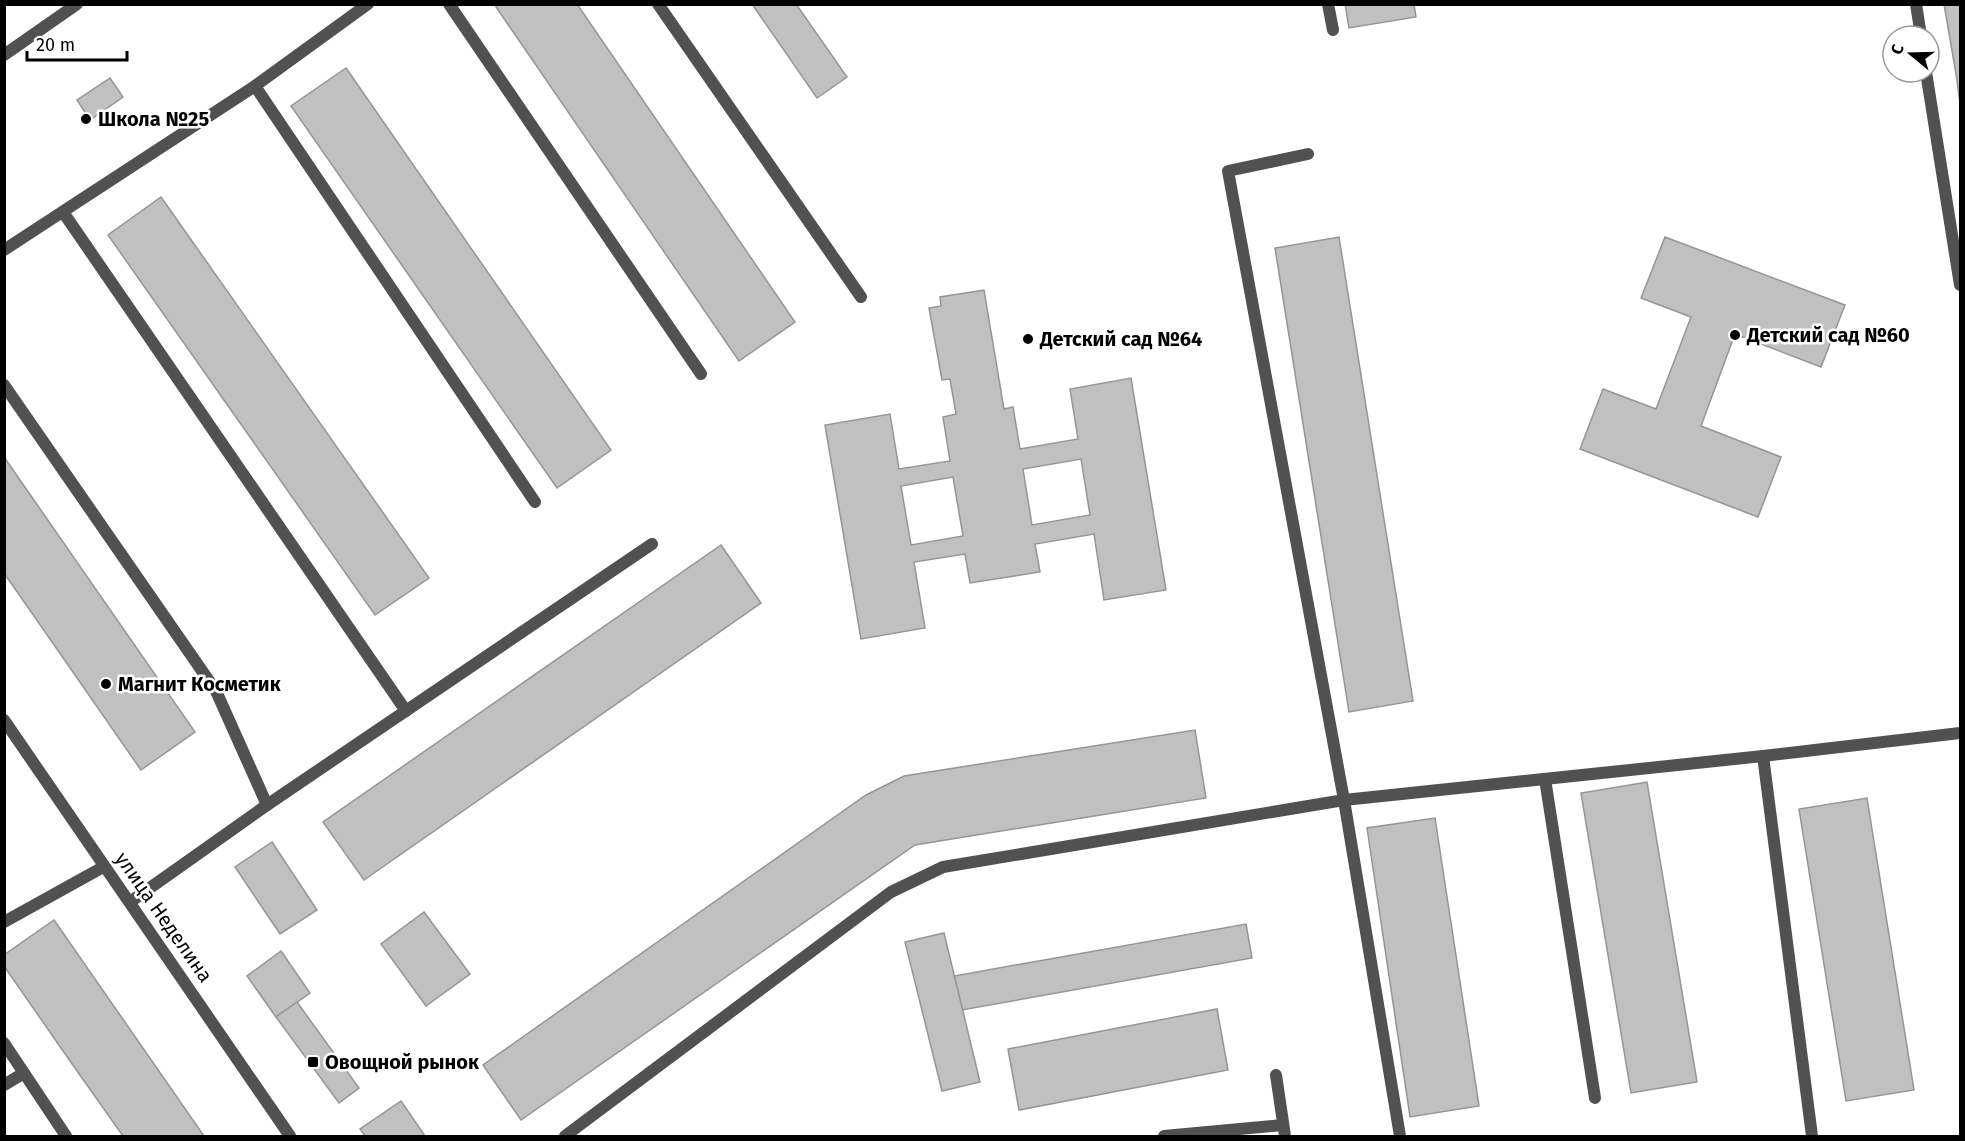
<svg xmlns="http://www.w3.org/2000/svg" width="1965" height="1141" viewBox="0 0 1965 1141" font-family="'Fira Sans',sans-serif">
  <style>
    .building { fill: #c0c0c0; stroke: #959595; stroke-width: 1.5; fill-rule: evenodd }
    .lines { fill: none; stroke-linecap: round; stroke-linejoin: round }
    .service { stroke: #515151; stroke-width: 12 }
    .tertiary { stroke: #515151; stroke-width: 12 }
    .poi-dot { fill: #000; stroke: #fff; stroke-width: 2 }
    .labels { text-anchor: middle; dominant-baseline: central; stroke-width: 5; stroke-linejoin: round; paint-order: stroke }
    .poi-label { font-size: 20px; font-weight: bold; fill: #000; stroke: #fff; text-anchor: start }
    .street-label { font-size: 20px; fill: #000; stroke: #fff }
  </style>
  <rect width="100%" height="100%" fill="#fff"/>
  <g class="building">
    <path d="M494,4h83l218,318 -56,39z"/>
    <path d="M752,4h44l51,73 -30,21z"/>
    <path d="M1345,4h69l2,13 -67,11z"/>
    <path d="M1944,4h16v99l-4,-29z"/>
    <path d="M346,68l265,382 -54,38 -266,-382z"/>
    <path d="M110,78l13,19 -33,23 -13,-20z"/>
    <path d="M161,197l268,381 -54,37 -267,-380z"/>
    <path d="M1339,237l74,464 -64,11 -74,-464z"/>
    <path d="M1665,237l180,68 -24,62 -86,-33 -34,92 80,31 -23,60 -178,-68 23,-60 53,20 35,-92 -50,-19z"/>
    <path d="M984,290l20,119 9,-2 7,42 58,-10 -8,-50 61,-11 35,212 -62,10 -10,-66 -59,10 5,28 -70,11 -5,-29 -51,8 11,66 -64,11 -36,-214 65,-11 9,55 51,-8 -7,-44 13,-3 -6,-35 -8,1 -13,-72 12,-2 -1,-9zM1081,459l9,56 -58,10 -9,-56zM953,477l10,59 -52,9 -10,-59z"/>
    <path d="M4,457l191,275 -54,38 -137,-197z"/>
    <path d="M721,545l40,58 -397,277 -41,-58z"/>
    <path d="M1195,730l11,68 -291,47 -394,275 -38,-55 383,-270 38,-19z"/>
    <path d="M1647,782l50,300 -66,11 -50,-300z"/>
    <path d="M1867,798l47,292 -68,11 -47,-292z"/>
    <path d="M1435,818l44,288 -69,11 -43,-289z"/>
    <path d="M272,842l45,68 -37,24 -45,-67z"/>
    <path d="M424,912l46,62 -44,32 -45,-62z"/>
    <path d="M54,920l150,216h-81l-53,-75 -66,-95v-11z"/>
    <path d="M1246,924l6,34 -290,52 -8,-34z"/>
    <path d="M944,933l36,149 -38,9 -37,-149z"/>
    <path d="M281,951l29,42 -34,24 -29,-41z"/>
    <path d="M297,1002l62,86 -20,15 -63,-86z"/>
    <path d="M1217,1009l11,61 -209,40 -11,-61z"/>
    <path d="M401,1101l24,35h-60l-5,-7z"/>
  </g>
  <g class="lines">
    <g class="service">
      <path d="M449,4l252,370"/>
      <path d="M658,4l203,293"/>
      <path d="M1328,4l5,26"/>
      <path d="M1916,4l5,32"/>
      <path d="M4,55l73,-51"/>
      <path d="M1926,72l34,213"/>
      <path d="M255,86l280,416"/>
      <path d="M63,212l343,499"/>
      <path d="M4,250l251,-164 113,-82"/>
      <path d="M4,385l212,306 51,114"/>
      <path d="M1763,756l49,380"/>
      <path d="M1545,779l50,319"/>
      <path d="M130,902l137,-97 385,-261"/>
      <path d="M4,922l101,-56"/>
      <path d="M4,1043l62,93"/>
      <path d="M1276,1075l9,61"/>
      <path d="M4,1085l20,-12"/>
      <path d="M565,1136l326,-244 52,-25 401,-67 -116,-629 80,-17"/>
      <path d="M1164,1136l119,-11"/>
      <path d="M1400,1136l-56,-336 419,-44 197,-23"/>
    </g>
    <path class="tertiary" d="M4,720l286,416"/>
  </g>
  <g class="poi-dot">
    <circle cx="86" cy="119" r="6"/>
    <circle cx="1735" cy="335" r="6"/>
    <circle cx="1028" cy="339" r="6"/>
    <circle cx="106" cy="684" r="6"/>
    <rect x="307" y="1056" width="12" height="12" rx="3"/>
  </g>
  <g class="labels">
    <g class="poi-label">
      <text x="98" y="119">Школа №25</text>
      <text x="1747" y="335">Детский сад №60</text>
      <text x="1040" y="339">Детский сад №64</text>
      <text x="118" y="684">Магнит Косметик</text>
      <text x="325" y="1062">Овощной рынок</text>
    </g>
    <g class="street-label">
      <text transform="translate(164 917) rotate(55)">улица Неделина</text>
    </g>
  </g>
  <rect width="1965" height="1141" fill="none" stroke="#000000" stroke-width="12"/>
  <g transform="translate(1911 54) rotate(289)"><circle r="28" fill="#ffffff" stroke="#999999" stroke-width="1.5"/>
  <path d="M0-4.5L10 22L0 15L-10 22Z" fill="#000000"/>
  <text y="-9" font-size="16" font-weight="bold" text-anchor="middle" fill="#000000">С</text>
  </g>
  <path d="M27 51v9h100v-9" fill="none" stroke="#000000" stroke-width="3"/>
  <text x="36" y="51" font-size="18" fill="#000000" stroke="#ffffff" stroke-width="4.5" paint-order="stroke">20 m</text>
</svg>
